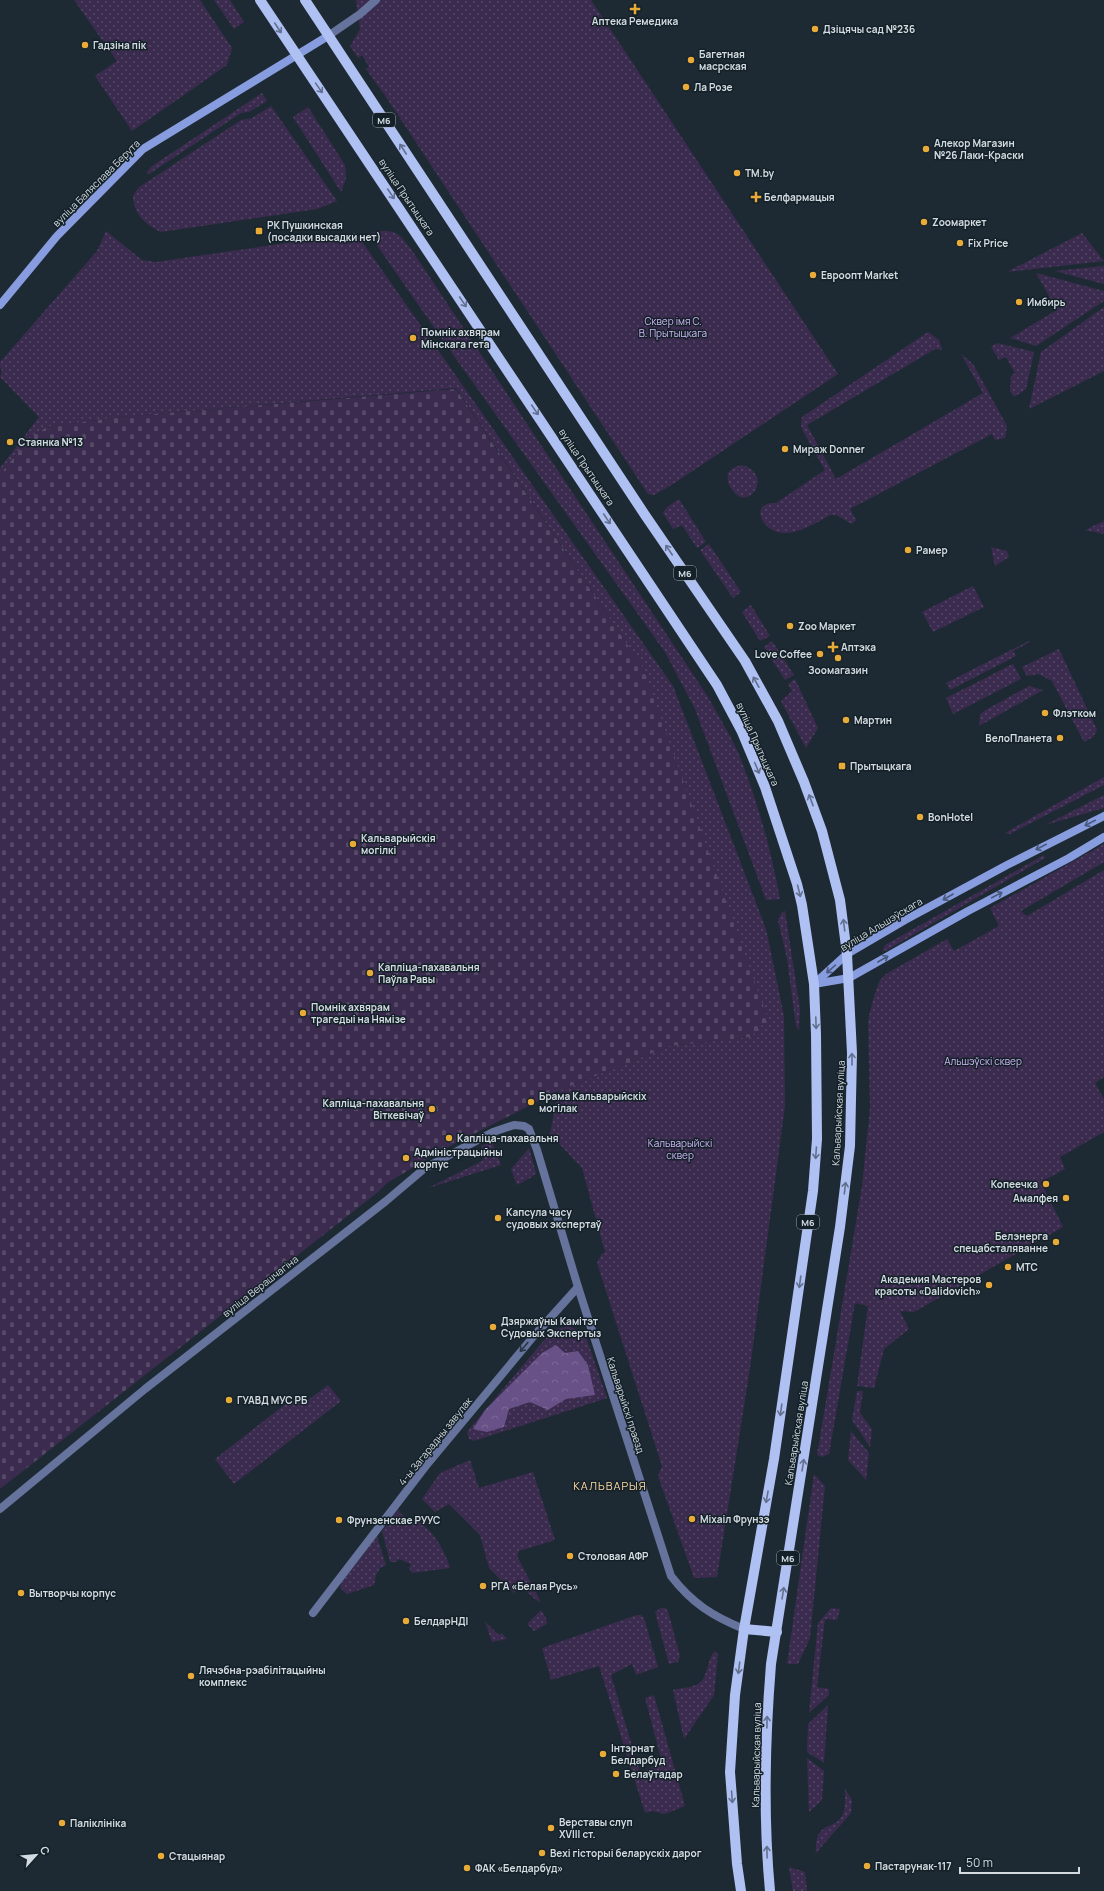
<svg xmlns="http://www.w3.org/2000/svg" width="1104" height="1891" viewBox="0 0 1104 1891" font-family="Manrope,sans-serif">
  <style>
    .grass { fill: url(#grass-dots) }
    .forest { fill: url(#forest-crowns) }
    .cemetery { fill: url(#cemetery-stones) }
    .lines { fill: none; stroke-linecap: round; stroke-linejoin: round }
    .street { stroke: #66739c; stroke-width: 8 }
    .secondary { stroke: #889ddf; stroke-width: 8 }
    .primary { stroke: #afc0f3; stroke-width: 10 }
    .oneway { stroke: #62708e }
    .oneway2 { stroke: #49597b }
    .oneway3 { stroke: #293646 }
    .poi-dot { fill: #e9ab38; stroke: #152129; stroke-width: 1.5 }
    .labels { text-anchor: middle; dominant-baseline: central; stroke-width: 3; stroke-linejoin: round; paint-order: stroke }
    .shield { fill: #152129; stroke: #9aa3aa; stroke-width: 1 }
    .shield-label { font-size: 9px; font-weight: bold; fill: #d3dbe1 }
    .poi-label { font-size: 10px; font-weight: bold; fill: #d3dbe1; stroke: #152129; text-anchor: start }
    .street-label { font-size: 10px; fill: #d3dbe1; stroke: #152129 }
    .park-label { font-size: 10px; fill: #d2b8fa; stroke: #152129 }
    .neighbourhood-label { font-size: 11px; letter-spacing: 1px; fill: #ffdca5; stroke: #152129 }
  </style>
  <defs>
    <pattern id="grass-dots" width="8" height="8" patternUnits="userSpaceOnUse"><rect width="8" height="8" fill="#3b2b4f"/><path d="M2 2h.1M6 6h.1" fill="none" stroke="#564968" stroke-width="1.8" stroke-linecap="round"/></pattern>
    <pattern id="forest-crowns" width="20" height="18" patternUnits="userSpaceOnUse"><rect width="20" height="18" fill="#675187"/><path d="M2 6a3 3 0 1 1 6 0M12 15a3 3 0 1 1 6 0" fill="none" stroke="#7c6998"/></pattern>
    <pattern id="cemetery-stones" width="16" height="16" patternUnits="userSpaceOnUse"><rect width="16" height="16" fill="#3b2b4f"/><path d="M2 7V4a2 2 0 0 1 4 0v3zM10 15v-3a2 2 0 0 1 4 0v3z" fill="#564968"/></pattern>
  </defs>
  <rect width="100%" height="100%" fill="#1e2a33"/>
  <g class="grass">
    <path d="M74,0h126l32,48 -5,17 -95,66 -37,-55 22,-15z"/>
    <path d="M214,0h16l14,22 -10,7z"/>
    <path d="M356,0h235l247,374 -165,110 -19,11 -6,-1 -262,-397 -20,-28 3,-2 -7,-12 -4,3 -8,-12 10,-17z"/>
    <path d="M262,93l5,8 -18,11 -8,1 -92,61 -3,-1 6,-7z"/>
    <path d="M271,106l66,95 -20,8 -156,23c-16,-8 -27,-17 -28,-36l5,-8 103,-68 11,-2z"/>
    <path d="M308,107l37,58 1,14 -5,13 -48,-75z"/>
    <path d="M106,231l36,29 14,2 200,-29 317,453 93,243 18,87 1,90 -35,262 -33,209 -23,1 -36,-102 4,-10 -65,-203 4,-8 4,-3 -23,-84 -32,-34 8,-43 112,-45 81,-9 -108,-369 -187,-280 -337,29 -72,10 -19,12 -28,36v-7l39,-51 -39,-40 2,-7 -2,-2v-6l97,-111z"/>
    <path d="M379,231c19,-1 21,4 32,18l297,448c11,20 23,39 32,60 18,46 31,93 40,142l-14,1 -71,-191 -30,-57 -211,-296 -85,-122z"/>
    <path d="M1082,233l22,28 -98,11h1z"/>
    <path d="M1104,266v18l-49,-13z"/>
    <path d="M1036,273l68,18v10l-68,45 -26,-8 47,-28z"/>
    <path d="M1104,307v64l-75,38 12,-57z"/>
    <path d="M928,332l11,8 3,10 -7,-1 -128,76 29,54 147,-86 -22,-39 12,10 34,62 -2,12 -10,2 -3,-6 -142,75 6,11 -4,4 -16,-9h-6c-12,7 -29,17 -43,18 -26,2 -39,-32 -11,-30l49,-33 -22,-39 -2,-6 1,-8z"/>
    <path d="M997,343l37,9 -8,37 -12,8 -4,-6 1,-15 4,-3 -9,-16 -7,3 -8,-13z"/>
    <path d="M741,465c34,8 8,48 -8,26 -5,-7 -6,-10 -5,-18l5,-5z"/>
    <path d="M679,499l27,43 -9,6 -15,-23 -9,4 -10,-16 4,-6z"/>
    <path d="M1104,521v13l-19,-4z"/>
    <path d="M709,544l32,48 -8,6 -33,-48z"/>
    <path d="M991,547l16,4 2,6 -14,9z"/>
    <path d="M973,586l11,21 -51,25 -11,-20z"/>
    <path d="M751,605l19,31 -10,5 -18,-29z"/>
    <path d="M772,641l22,34 -9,5 -21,-33z"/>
    <path d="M1029,641l1,1 -17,9 3,5 -66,34 -4,-7z"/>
    <path d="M1059,649l38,81 -4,7 -9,5 -32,-61 -14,-7 -11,2 -5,-9z"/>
    <path d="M1013,664l8,15 -68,35 -7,-16z"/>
    <path d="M795,679l23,49 -12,20 -25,-47 11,-10 -4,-7z"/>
    <path d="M1029,686l14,4 -64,36 1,-12 4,-3z"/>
    <path d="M1104,777v8l-94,49 -5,-1z"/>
    <path d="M1104,795v13l-59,17z"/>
    <path d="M1104,844v18l-83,49 6,5 77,-46v207l-9,6 9,16v33l-44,25 5,12 -24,13 22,45 -149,85 -14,-1 9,18 -25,20 -10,39 -17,-2 11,-80 -13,-3 -26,151 -7,3 -5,-2 45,-269 8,-78 -2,-88 6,-24 6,-16 6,-6 61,-35 7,12 45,-25 -9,-18z"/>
    <path d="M1044,855l1,3 -158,92 -5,2 3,-7z"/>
    <path d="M785,911l15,98 -1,21 -3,-4 -9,-67 -9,-39 4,-8z"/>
    <path d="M492,1142l9,23 -73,23 56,-28 -4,-9 3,-6z"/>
    <path d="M529,1148l7,25 -4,4 -15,8 -6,-16z"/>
    <path d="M569,1326l10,5 8,9 20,58 -133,43 -5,-2 -2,-7 78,-93 11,-10z"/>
    <path d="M328,1385l13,16 -107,83 -19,-25 77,-60 16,1z"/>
    <path d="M857,1391h6l-3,22 12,16 -2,18 -18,-27z"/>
    <path d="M851,1431l18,22 -3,27 -18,-20z"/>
    <path d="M470,1460l9,28 54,-16 22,68 -36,11 -2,5 24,46 -5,-2 -15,-14 -7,7 -25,-25 -9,-33 -31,-31 -14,8 -13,-13 18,-26z"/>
    <path d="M814,1474l11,12 -15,152 -12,26h-11z"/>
    <path d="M398,1510l11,13 8,-4c18,16 26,27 33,49l-38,5 -3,-5 2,-4 -12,-5 -3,3h-6l-8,-31z"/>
    <path d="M377,1536l9,29 -6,3 -4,7 -2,10 -27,9 -7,-6 1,-5z"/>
    <path d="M661,1608h4l3,3 12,45 -2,6 -9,2 -14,-52z"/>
    <path d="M831,1608l9,1 -3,11 -12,-1 -8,68 12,2v6l-20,18 9,-90z"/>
    <path d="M541,1610l5,8 1,6 -13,7 -7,-7z"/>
    <path d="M637,1615h4l3,3 14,49 -22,8 -4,-11 -21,11 29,98 22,-11 -17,-64 9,-3 31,111 -20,8 -13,-3 -7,2 -46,-147 -48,14 -9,-32z"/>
    <path d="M485,1622l14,13 3,-2 5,6 -15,3z"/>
    <path d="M715,1651l3,3 -4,41 -30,44 -11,-49c7,-2 18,-2 25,-6 11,-7 8,-24 17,-33z"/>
    <path d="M828,1705l-4,58 -17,-11 1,-28z"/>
    <path d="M807,1758l17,13 -2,29 -13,12z"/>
    <path d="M845,1789l7,11 -1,13 -35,40c-1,-35 18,-20 27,-39 3,-7 2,-17 2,-25z"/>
    <path d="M789,1867l16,5 2,19h-14z"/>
  </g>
  <path class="forest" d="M556,1345l9,8 13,-2 10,14 7,30 -29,4 -18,11 -18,-8 -21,7 -5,18 -17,5 -14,-3 12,-19 57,-57z"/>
  <path class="cemetery" d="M456,389l187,279 125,351 -17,18 -81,9 -112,45 -114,58 -57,34 -9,9 -378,297v-1014l28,-36 19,-12 72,-10z"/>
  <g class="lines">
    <g class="street">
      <path d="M328,36l32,-22 16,-14"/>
      <path d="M0,1509l145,-120 241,-188 39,-33 68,-36 21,-7 10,1 5,3 8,21 41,137 93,289c21,27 41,40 73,53"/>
      <path d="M313,1613l112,-146 108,-130 45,-50"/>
    </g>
    <g class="secondary">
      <path d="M0,305l57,-69 86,-87 185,-113"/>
      <path d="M814,984l33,-30 58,-34 102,-55 97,-49"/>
      <path d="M814,984l35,-6 119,-67 101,-53 35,-21"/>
    </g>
    <g class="primary">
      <path d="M260,0l457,685 25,47 23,55 32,97 5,21 12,79 2,50 1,105 -4,52 -39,268 -30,170 -9,66 -5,77 7,92 4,27"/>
      <path d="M305,0l340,515 100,146 33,60 26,61 18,49 18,69 7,54 5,99 -2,93 -10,81 -69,437c-6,75 -8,152 -1,227"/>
      <path d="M744,1629l33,3"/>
    </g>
  </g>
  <defs><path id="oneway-shaft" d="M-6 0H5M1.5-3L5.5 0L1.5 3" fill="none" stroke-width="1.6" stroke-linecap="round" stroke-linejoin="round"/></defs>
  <g class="oneway">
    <use href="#oneway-shaft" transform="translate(278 28) rotate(57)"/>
    <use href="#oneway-shaft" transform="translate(319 88) rotate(55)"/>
    <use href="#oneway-shaft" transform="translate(403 149) rotate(-123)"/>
    <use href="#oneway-shaft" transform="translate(391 194) rotate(56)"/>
    <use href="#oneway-shaft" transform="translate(463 302) rotate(56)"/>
    <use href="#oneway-shaft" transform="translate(535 410) rotate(56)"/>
    <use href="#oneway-shaft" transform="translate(607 519) rotate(56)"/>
    <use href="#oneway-shaft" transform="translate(669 550) rotate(-124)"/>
    <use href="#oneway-shaft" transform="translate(756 682) rotate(-119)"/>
    <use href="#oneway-shaft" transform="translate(757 768) rotate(67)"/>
    <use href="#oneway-shaft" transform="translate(811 800) rotate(-110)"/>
    <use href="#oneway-shaft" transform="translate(799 891) rotate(76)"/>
    <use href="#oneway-shaft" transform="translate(844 925) rotate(-97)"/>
    <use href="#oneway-shaft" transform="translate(816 1023) rotate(88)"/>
    <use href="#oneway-shaft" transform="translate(852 1059) rotate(-91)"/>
    <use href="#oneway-shaft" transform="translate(816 1153) rotate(94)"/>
    <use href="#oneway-shaft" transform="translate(845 1188) rotate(-83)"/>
    <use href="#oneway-shaft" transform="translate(800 1282) rotate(98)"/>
    <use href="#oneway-shaft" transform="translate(781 1410) rotate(98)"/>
    <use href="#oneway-shaft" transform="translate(803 1465) rotate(-81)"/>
    <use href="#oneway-shaft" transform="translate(767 1497) rotate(100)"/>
    <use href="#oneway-shaft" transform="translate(783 1593) rotate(-81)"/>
    <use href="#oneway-shaft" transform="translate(739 1668) rotate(97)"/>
    <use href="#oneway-shaft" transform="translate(767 1722) rotate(-89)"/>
    <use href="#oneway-shaft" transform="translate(732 1797) rotate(86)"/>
    <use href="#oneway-shaft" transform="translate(767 1852) rotate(-91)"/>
  </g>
  <g class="oneway2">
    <use href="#oneway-shaft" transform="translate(1090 823) rotate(153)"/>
    <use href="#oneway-shaft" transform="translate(1041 847) rotate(153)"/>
    <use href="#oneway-shaft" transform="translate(997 895) rotate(-28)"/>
    <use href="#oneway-shaft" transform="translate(948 897) rotate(150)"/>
    <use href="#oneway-shaft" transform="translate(883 959) rotate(-30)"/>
    <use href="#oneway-shaft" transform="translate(831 969) rotate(138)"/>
  </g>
  <use class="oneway3" href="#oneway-shaft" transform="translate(524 1347) rotate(130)"/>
  <g class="poi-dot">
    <path d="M633 3h4v4h4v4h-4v4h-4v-4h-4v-4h4z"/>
    <circle cx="815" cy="29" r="4"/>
    <circle cx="85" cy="45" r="4"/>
    <circle cx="691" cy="60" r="4"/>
    <circle cx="686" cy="87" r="4"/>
    <circle cx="926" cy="149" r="4"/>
    <circle cx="737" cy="173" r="4"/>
    <path d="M754 191h4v4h4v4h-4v4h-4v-4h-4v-4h4z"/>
    <circle cx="924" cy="222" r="4"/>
    <rect x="255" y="227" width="8" height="8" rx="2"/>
    <circle cx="960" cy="243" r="4"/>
    <circle cx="813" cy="275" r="4"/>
    <circle cx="1019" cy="302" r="4"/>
    <circle cx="413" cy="338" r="4"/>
    <circle cx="10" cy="442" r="4"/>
    <circle cx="785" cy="449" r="4"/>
    <circle cx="908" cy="550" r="4"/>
    <circle cx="790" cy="626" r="4"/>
    <path d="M831 641h4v4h4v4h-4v4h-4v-4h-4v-4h4z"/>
    <circle cx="820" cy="654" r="4"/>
    <circle cx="838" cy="658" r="4"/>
    <circle cx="1045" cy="713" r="4"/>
    <circle cx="846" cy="720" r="4"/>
    <circle cx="1060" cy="738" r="4"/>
    <rect x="838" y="762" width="8" height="8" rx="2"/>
    <circle cx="920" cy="817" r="4"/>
    <circle cx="353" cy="844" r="4"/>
    <circle cx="370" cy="973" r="4"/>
    <circle cx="303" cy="1013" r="4"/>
    <circle cx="531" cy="1102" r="4"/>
    <circle cx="432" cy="1109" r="4"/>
    <circle cx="449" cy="1138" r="4"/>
    <circle cx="406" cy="1158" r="4"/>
    <circle cx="1046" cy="1184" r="4"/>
    <circle cx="1066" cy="1198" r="4"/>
    <circle cx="498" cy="1218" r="4"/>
    <circle cx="1056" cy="1242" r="4"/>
    <circle cx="1008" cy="1267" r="4"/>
    <circle cx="989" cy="1285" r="4"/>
    <circle cx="493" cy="1327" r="4"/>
    <circle cx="229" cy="1400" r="4"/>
    <circle cx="692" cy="1519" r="4"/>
    <circle cx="339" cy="1520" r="4"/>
    <circle cx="570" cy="1556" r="4"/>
    <circle cx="483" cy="1586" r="4"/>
    <circle cx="21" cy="1593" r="4"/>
    <circle cx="406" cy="1621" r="4"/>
    <circle cx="191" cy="1676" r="4"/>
    <circle cx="603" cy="1754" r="4"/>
    <circle cx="616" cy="1774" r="4"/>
    <circle cx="62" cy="1823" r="4"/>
    <circle cx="551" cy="1828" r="4"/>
    <circle cx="542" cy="1853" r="4"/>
    <circle cx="161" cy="1856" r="4"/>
    <circle cx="867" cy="1866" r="4"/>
    <circle cx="467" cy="1868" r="4"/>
  </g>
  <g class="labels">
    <g class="shield">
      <rect x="373" y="113" width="22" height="14" rx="3"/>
      <rect x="674" y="566" width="22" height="14" rx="3"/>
      <rect x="797" y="1215" width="22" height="14" rx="3"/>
      <rect x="777" y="1551" width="22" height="14" rx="3"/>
    </g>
    <g class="shield-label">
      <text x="384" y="120">М6</text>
      <text x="685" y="573">М6</text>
      <text x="808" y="1222">М6</text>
      <text x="788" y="1558">М6</text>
    </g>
    <g class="poi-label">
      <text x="635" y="21" text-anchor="middle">Аптека Ремедика</text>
      <text x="823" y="29">Дзіцячы сад №236</text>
      <text x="93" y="45">Гадзіна пік</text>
      <text x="699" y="54">Багетная<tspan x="699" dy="12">масрская</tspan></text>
      <text x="694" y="87">Ла Розе</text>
      <text x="934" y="143">Алекор Магазин<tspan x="934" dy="12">№26 Лаки-Краски</tspan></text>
      <text x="745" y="173">TM.by</text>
      <text x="764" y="197">Белфармацыя</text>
      <text x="932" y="222">Zooмаркет</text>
      <text x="267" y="225">РК Пушкинская<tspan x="267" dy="12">(посадки высадки нет)</tspan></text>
      <text x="968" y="243">Fix Price</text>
      <text x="821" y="275">Евроопт Market</text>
      <text x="1027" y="302">Имбирь</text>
      <text x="421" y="332">Помнік ахвярам<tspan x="421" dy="12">Мінскага гета</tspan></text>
      <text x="18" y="442">Стаянка №13</text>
      <text x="793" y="449">Мираж Donner</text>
      <text x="916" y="550">Рамер</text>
      <text x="798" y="626">Zoo Маркет</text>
      <text x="841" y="647">Аптэка</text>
      <text x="812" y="654" text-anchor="end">Love Coffee</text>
      <text x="838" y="670" text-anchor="middle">Зоомагазин</text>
      <text x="1053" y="713">Флэтком</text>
      <text x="854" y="720">Мартин</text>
      <text x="1052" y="738" text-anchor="end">ВелоПланета</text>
      <text x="850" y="766">Прытыцкага</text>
      <text x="928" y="817">BonHotel</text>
      <text x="361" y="838">Кальварыйскія<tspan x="361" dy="12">могілкі</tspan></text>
      <text x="378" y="967">Капліца-пахавальня<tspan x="378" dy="12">Паўла Равы</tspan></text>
      <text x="311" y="1007">Помнік ахвярам<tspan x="311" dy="12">трагедыі на Нямізе</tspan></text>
      <text x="539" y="1096">Брама Кальварыйскіх<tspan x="539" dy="12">могілак</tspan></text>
      <text x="424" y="1103" text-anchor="end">Капліца-пахавальня<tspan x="424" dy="12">Віткевічаў</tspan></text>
      <text x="457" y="1138">Капліца-пахавальня</text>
      <text x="414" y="1152">Адміністрацыйны<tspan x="414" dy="12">корпус</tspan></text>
      <text x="1038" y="1184" text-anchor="end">Копеечка</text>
      <text x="1058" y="1198" text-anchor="end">Амалфея</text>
      <text x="506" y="1212">Капсула часу<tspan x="506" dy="12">судовых экспертаў</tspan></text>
      <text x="1048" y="1236" text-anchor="end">Белэнерга<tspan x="1048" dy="12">спецабсталяванне</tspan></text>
      <text x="1016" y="1267">МТС</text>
      <text x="981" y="1279" text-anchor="end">Академия Мастеров<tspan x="981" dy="12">красоты «Dalidovich»</tspan></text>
      <text x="501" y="1321">Дзяржаўны Камітэт<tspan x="501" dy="12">Судовых Экспертыз</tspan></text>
      <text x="237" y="1400">ГУАВД МУС РБ</text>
      <text x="700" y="1519">Міхаіл Фрунзэ</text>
      <text x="347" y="1520">Фрунзенскае РУУС</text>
      <text x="578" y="1556">Столовая АФР</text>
      <text x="491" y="1586">РГА «Белая Русь»</text>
      <text x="29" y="1593">Вытворчы корпус</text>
      <text x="414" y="1621">БелдарНДI</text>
      <text x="199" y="1670">Лячэбна-рэабілітацыйны<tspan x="199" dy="12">комплекс</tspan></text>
      <text x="611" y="1748">Інтэрнат<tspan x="611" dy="12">Белдарбуд</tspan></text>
      <text x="624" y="1774">Белаўтадар</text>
      <text x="559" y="1822">Верставы слуп<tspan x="559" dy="12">XVIII ст.</tspan></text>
      <text x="70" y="1823">Паліклініка</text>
      <text x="550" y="1853">Вехі гісторыі беларускіх дарог</text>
      <text x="169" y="1856">Стацыянар</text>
      <text x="875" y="1866">Пастарунак-117</text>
      <text x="475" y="1868">ФАК «Белдарбуд»</text>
    </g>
    <g class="street-label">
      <text transform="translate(96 183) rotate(-45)">вуліца Баляслава Берута</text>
      <text transform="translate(407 197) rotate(56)">вуліца Прытыцкага</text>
      <text transform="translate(587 467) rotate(56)">вуліца Прытыцкага</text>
      <text transform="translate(758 744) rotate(66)">вуліца Прытыцкага</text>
      <text transform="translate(881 924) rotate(-31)">вуліца Альшэўскага</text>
      <text transform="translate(838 1113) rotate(-87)">Кальварыйская вуліца</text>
      <text transform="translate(260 1286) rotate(-38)">вуліца Верашчагіна</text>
      <text transform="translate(626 1405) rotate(72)">Кальварыйскі праезд</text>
      <text transform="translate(796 1433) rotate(-81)">Кальварыйская вуліца</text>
      <text transform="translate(435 1441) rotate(-51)">4-ы Загарадны завулак</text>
      <text transform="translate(756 1755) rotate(-89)">Кальварыйская вуліца</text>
    </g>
    <g class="park-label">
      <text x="673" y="321">Сквер імя С.<tspan x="673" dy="12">В. Прытыцкага</tspan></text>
      <text x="983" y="1061">Альшэўскі сквер</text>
      <text x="680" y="1143">Кальварыйскі<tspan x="680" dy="12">сквер</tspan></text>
    </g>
    <g class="neighbourhood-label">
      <text x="610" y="1485">КАЛЬВАРЫЯ</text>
    </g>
  </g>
  <g transform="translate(36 1855) rotate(63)" stroke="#152129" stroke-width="3" paint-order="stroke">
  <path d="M0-3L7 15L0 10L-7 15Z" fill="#d3dbe1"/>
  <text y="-6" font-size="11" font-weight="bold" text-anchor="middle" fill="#d3dbe1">С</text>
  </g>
  <path d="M960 1867v6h119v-6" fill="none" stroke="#d3dbe1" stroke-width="2"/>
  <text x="966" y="1867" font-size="12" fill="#d3dbe1" stroke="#152129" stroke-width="3" paint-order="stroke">50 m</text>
</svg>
